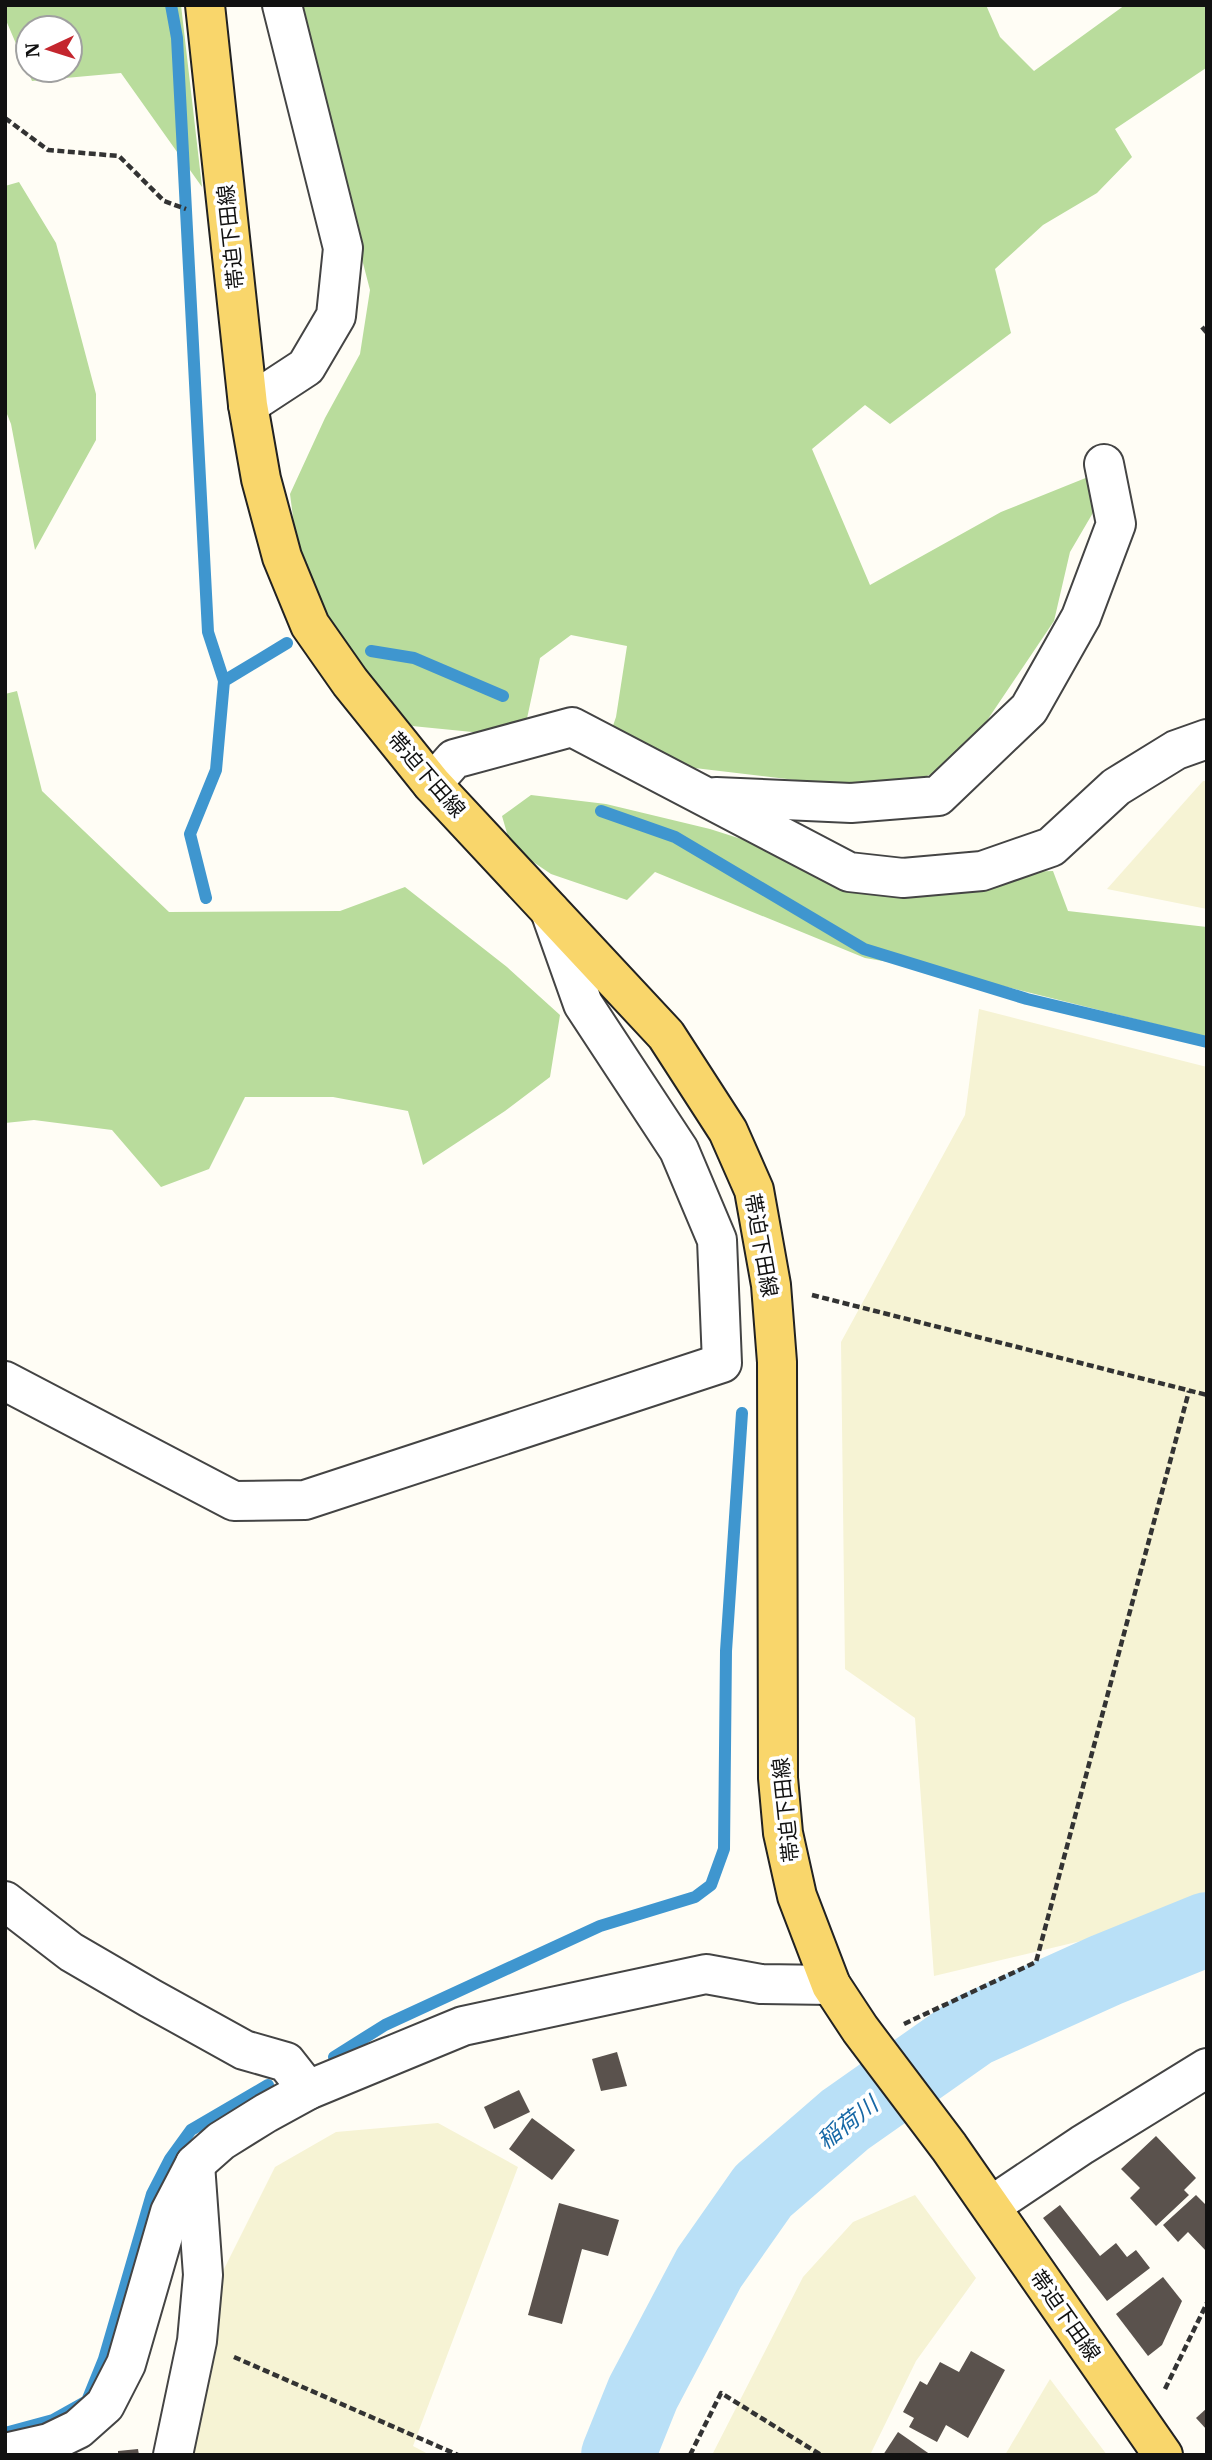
<svg xmlns="http://www.w3.org/2000/svg" width="1212" height="2460" viewBox="0 0 1212 2460" font-family="'IBM Plex Serif','Noto Sans JP',serif">
  <style>
    .farmland { fill: #f6f3d4 }
    .forest { fill: #b9dc9c; fill-rule: evenodd }
    .lines { fill: none; stroke-linecap: round; stroke-linejoin: round }
    .stream { stroke: #3f96cf; stroke-width: 12 }
    .river { stroke: #b9e0f7; stroke-width: 74 }
    .building { fill: #5a524d }
    .minor-casing { stroke: #444; stroke-width: 42 }
    .major-casing { stroke: #222; stroke-width: 42 }
    .path { stroke: #333; stroke-width: 4.5; stroke-dasharray: 7 3.5; stroke-linecap: butt }
    .minor { stroke: #fff; stroke-width: 38 }
    .major { stroke: #f9d66b; stroke-width: 38 }
    .labels { text-anchor: middle; dominant-baseline: central; stroke-width: 7; stroke-linejoin: round; paint-order: stroke }
    .street-label { font-size: 21px; fill: #111; stroke: #fff }
    .water-label { font-size: 23px; font-style: italic; fill: #1768a6; stroke: #fff }
  </style>
  <rect width="100%" height="100%" fill="#fffdf5"/>
  <g class="farmland">
    <path d="M1203,781h4v128l-100,-20z"/>
    <path d="M979,1009l228,58v837l-38,16 -235,56 -19,-258 -70,-49 -4,-327 124,-227z"/>
    <path d="M438,2123l80,44 -105,279 17,9h-239l28,-176 56,-112 61,-35z"/>
    <path d="M915,2195l61,83 -60,83 -46,94h-158l91,-178 50,-55z"/>
    <path d="M1050,2379l57,76h-102z"/>
  </g>
  <g class="forest">
    <path d="M5,5h176l21,182 -81,-114 -89,8 -27,-63zM28,28h42v42h-42z"/>
    <path d="M296,5h690l14,32 34,34 91,-66h82l-1,63 -91,61 17,28 -35,36 -54,32 -48,44 16,64 -121,91 -25,-19 -53,44 58,136 131,-73 107,-43 -14,42 -24,41 -16,69 -68,101 -49,50 -49,19 -286,-34 14,-40 11,-71 -56,-11 -31,23 -17,79 -111,-11 -82,-99 -34,-87 -6,-46 35,-76 35,-64 10,-64z"/>
    <path d="M19,182l37,61 40,151v46l-61,110 -24,-126 -6,-15v-223z"/>
    <path d="M17,691l25,100 127,121 171,-1 65,-24 102,80 53,48 -10,62 -45,34 -82,54 -15,-54 -75,-14h-88l-36,72 -48,18 -49,-57 -78,-10 -29,3v-429z"/>
    <path d="M531,795l75,9 104,25 66,21 220,23 57,-2 15,40 139,16v110l-260,-65 -82,-14 -210,-86 -28,28 -76,-26 -40,-27 -9,-31z"/>
  </g>
  <g class="lines">
    <g class="stream">
      <path d="M171,5l6,33 31,594 16,49"/>
      <path d="M371,651l43,7 89,38"/>
      <path d="M601,811l74,26 189,112 163,50 180,43"/>
      <path d="M206,898l-16,-64 26,-64 8,-89 63,-38"/>
      <path d="M334,2057l51,-32 215,-99 95,-29 16,-12 13,-36 2,-198 16,-238"/>
      <path d="M5,2433l48,-13 34,-19 17,-42 48,-165 18,-35 21,-29 77,-45"/>
    </g>
    <path class="river" d="M618,2455l25,-62 66,-125 54,-77 82,-71 128,-90 133,-60 101,-41"/>
  </g>
  <g class="building">
    <path d="M617,2052l10,34 -26,5 -9,-32z"/>
    <path d="M519,2090l11,22 -36,17 -10,-22z"/>
    <path d="M532,2118l43,32 -23,30 -43,-31z"/>
    <path d="M1156,2136l40,42 -12,12 5,5 -33,31 -26,-28 10,-10 -19,-19z"/>
    <path d="M1196,2195l11,11v46l-19,-20 -10,10 -15,-17z"/>
    <path d="M559,2203l60,17 -11,36 -26,-7 -20,75 -34,-9z"/>
    <path d="M1060,2205l40,51 16,-13 11,14 9,-7 14,18 -43,33 -64,-83z"/>
    <path d="M1163,2277l19,24 -20,44 -14,11 -32,-42z"/>
    <path d="M971,2351l34,19 -37,68 -22,-13 -9,17 -28,-15 5,-9 -11,-6 17,-31 7,4 13,-23 19,10z"/>
    <path d="M1207,2408v22l-11,-12z"/>
    <path d="M898,2432l33,23h-48z"/>
    <path d="M138,2449l1,6h-21v-4z"/>
  </g>
  <g class="lines">
    <g class="minor-casing">
      <g id="minor">
        <path d="M248,405l58,-38 30,-51 7,-68 -61,-243"/>
        <path d="M432,784l22,-25 118,-32 277,145 54,6 79,-7 69,-24 65,-60 60,-37 31,-11"/>
        <path d="M716,797l135,6 87,-7 91,-87 52,-92 35,-93 -12,-60"/>
        <path d="M5,1381l229,120 71,-1 417,-137 -5,-123 -38,-90 -96,-146 -33,-93"/>
        <path d="M5,1901l66,51 79,46 94,52 42,12 22,28"/>
        <path d="M991,2206l91,-61 125,-77"/>
        <path d="M5,2453l44,-10 29,-14 27,-24 21,-41 44,-152 25,-48 26,-23 45,-28 42,-23 155,-64 243,-52 55,10 70,1"/>
        <path d="M173,2455l24,-114 6,-66 -8,-111"/>
      </g>
    </g>
    <g class="major-casing">
      <path id="major" d="M205,5l43,400 13,74 21,78 28,68 40,57 82,102 234,251 62,96 26,59 17,95 6,77 1,416 5,55 14,63 34,89 29,44 89,118 214,308"/>
    </g>
    <g class="path">
      <path d="M5,118l43,32 71,6 45,45 22,8"/>
      <path d="M1202,327l5,6"/>
      <path d="M812,1295l395,100"/>
      <path d="M904,2024l132,-62 153,-571"/>
      <path d="M234,2357l224,98"/>
      <path d="M1165,2389l42,-86"/>
      <path d="M690,2455l31,-62 100,62"/>
    </g>
    <use href="#minor" class="minor"/>
    <use href="#major" class="major"/>
  </g>
  <g class="labels">
    <g class="street-label">
      <text transform="translate(230 237) rotate(-96)">帯迫下田線</text>
      <text transform="translate(427 774) rotate(49)">帯迫下田線</text>
      <text transform="translate(762 1245) rotate(80)">帯迫下田線</text>
      <text transform="translate(785 1810) rotate(-96)">帯迫下田線</text>
      <text transform="translate(1066 2315) rotate(55)">帯迫下田線</text>
    </g>
    <g class="water-label">
      <text transform="translate(847 2122) rotate(-38)">稲荷川</text>
    </g>
  </g>
  <rect width="1212" height="2460" fill="none" stroke="#111111" stroke-width="14"/>
  <g transform="translate(49 49) rotate(266)"><circle r="33" fill="#ffffff" stroke="#a0a0a0" stroke-width="2"/>
  <path d="M0-5L12 26L0 18L-12 26Z" fill="#c4262e"/>
  <text y="-10" font-size="19" font-weight="bold" text-anchor="middle" fill="#111111">N</text>
  </g>
</svg>
